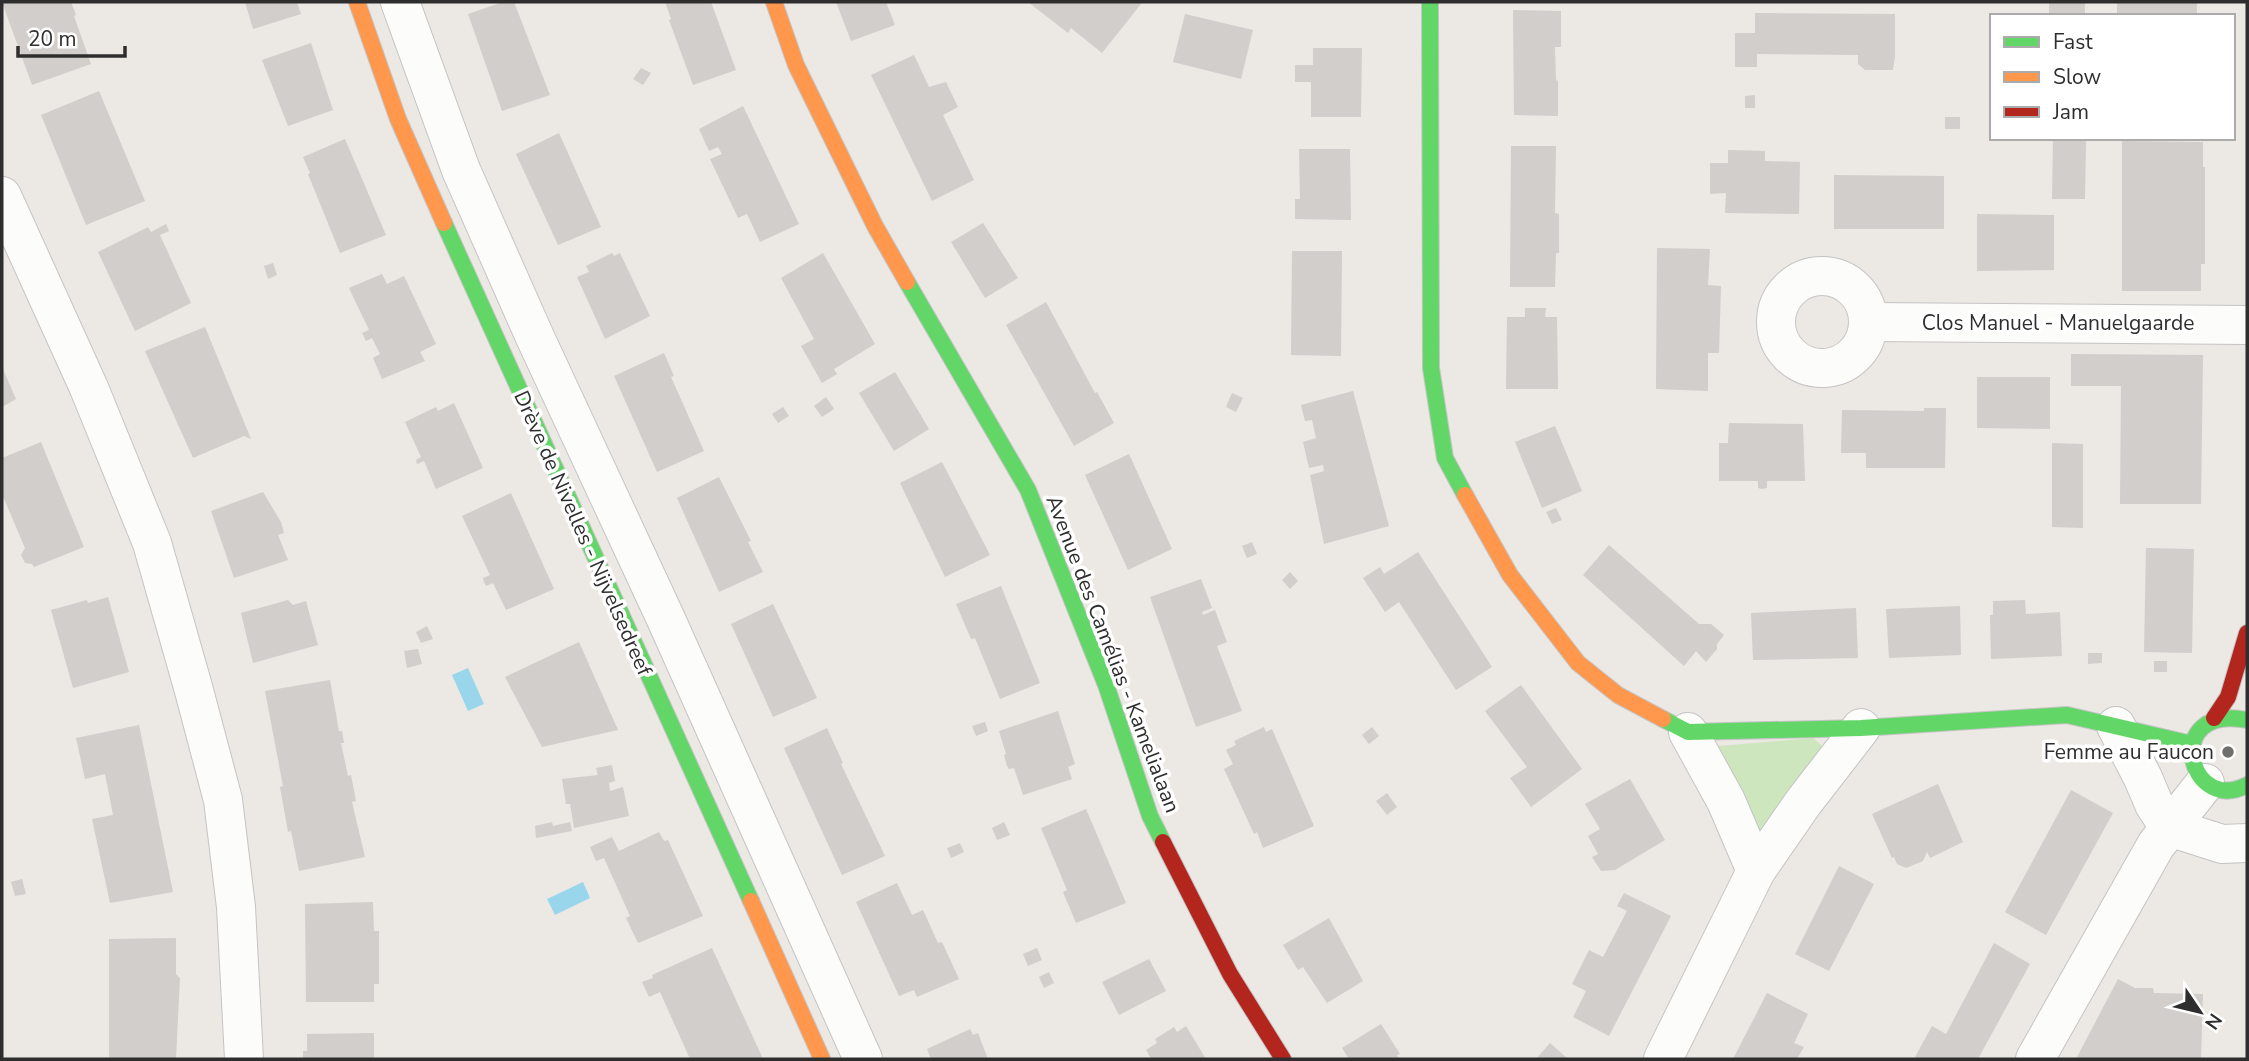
<svg xmlns="http://www.w3.org/2000/svg" width="2249" height="1061" viewBox="0 0 2249 1061" font-family="'Nunito Sans',sans-serif">
  <style>
    .green { fill: #cee6be }
    .water { fill: #99d6ec }
    .building { fill: #d1cecb }
    .lines { fill: none; stroke-linecap: round; stroke-linejoin: round }
    .street-casing { stroke: #c5c4c5; stroke-width: 40 }
    .fast-casing { stroke: #c5c4c5; stroke-width: 18 }
    .slow-casing { stroke: #c5c4c5; stroke-width: 18 }
    .jam-casing { stroke: #c5c4c5; stroke-width: 18 }
    .street { stroke: #fcfcfb; stroke-width: 38 }
    .fast { stroke: #63d668; stroke-width: 16 }
    .slow { stroke: #ff974d; stroke-width: 16 }
    .jam { stroke: #b3261e; stroke-width: 16 }
    .poi-dot { fill: #706f6e; stroke: #fff; stroke-width: 2.5 }
    .labels { text-anchor: middle; dominant-baseline: central; stroke-width: 7; stroke-linejoin: round; paint-order: stroke }
    .street-label { font-size: 21px; fill: #2e2e2e; stroke: #fff }
    .poi-label { font-size: 21px; fill: #2e2e2e; stroke: #fff; text-anchor: end }
  </style>
  <rect width="100%" height="100%" fill="#ece8e4"/>
  <path class="green" d="M1813,738l14,12 -69,86 -38,-71 -1,-19z"/>
  <g class="water">
    <path d="M468,668l16,36 -16,7 -16,-36z"/>
    <path d="M583,882l7,16 -35,17 -8,-16z"/>
  </g>
  <g class="building">
    <path d="M2,2h69l5,13 -2,1 17,48 -59,21z"/>
    <path d="M245,2h52l4,12 -48,15z"/>
    <path d="M503,2h11l36,93 -48,16 -34,-97z"/>
    <path d="M665,2h46l25,68 -43,15 -24,-65 2,-1z"/>
    <path d="M836,2h50l9,23 -44,16z"/>
    <path d="M1028,2h111l2,2 -39,49 -31,-25 -3,5z"/>
    <rect x="2049" y="2" width="36" height="14"/>
    <rect x="2117" y="2" width="80" height="14"/>
    <path d="M1513,10l48,1v36h-6l1,33 2,1v35l-44,-1z"/>
    <path d="M1755,13l140,1v42l-2,14h-28l-7,-6v-9l-101,-1v13h-22v-34h20z"/>
    <path d="M1185,14l68,16 -12,49 -68,-17z"/>
    <path d="M311,43l22,67 -45,16 -26,-66z"/>
    <path d="M1313,48h49l-1,69h-50v-35h-16v-17h18z"/>
    <path d="M914,55l15,32 17,-5 12,25 -15,8 31,65 -42,21 -61,-126z"/>
    <path d="M641,68l10,5 -8,12 -10,-6z"/>
    <path d="M99,91l46,110 -59,24 -45,-110z"/>
    <path d="M1755,95v13h-10v-12z"/>
    <path d="M743,106l56,118 -39,18 -13,-28 -9,4 -28,-59 12,-5 -4,-7 -9,4 -10,-22z"/>
    <rect x="1945" y="117" width="15" height="12"/>
    <path d="M559,133l42,94 -43,18 -42,-91z"/>
    <path d="M2053,138h33l-1,61h-33z"/>
    <path d="M345,139l41,96 -46,18 -32,-79 2,-1 -7,-16z"/>
    <path d="M2122,141l81,1v25h2v97h-4v27h-79z"/>
    <path d="M1511,146h45l-1,67 4,1v39h-3l-1,34h-45z"/>
    <path d="M1299,149h51l1,71 -56,-1v-20h5z"/>
    <path d="M1728,150l37,1v10l35,1 -1,52 -74,-1 1,-20 -16,1v-31h18z"/>
    <path d="M1834,175l110,1v53h-110z"/>
    <path d="M1977,214l77,1v55l-77,1z"/>
    <path d="M983,223l35,55 -33,20 -34,-56z"/>
    <path d="M166,224l3,7 -9,4 31,68 -56,28 -37,-79 50,-25 3,5z"/>
    <path d="M1657,248l53,1 -2,36 13,1 -2,67h-11v38l-52,-2z"/>
    <path d="M1292,251h50l-1,105 -50,-1z"/>
    <path d="M612,253l2,3 6,-3 30,63 -45,23 -28,-62 12,-5 -3,-6z"/>
    <path d="M823,253l52,91 -41,25 3,5 -15,9 -21,-37 13,-7 -33,-61z"/>
    <path d="M273,263l4,12 -9,4 -4,-13z"/>
    <path d="M382,274l5,10 17,-8 32,68 -16,8 5,9 -43,18 -9,-21 7,-4 -8,-16 -6,3 -4,-8 7,-3 -20,-42z"/>
    <path d="M1046,302l49,91 2,-1 17,31 -40,23 -68,-121z"/>
    <path d="M1525,308h21l-1,9h12l1,72h-52l1,-72h18z"/>
    <path d="M205,327l46,112 -7,-3 -51,22 -48,-107z"/>
    <path d="M664,353l10,23 -3,1 33,74 -47,21 -43,-96z"/>
    <path d="M2071,354l132,1 -2,149h-81l1,-118h-50z"/>
    <path d="M2,367l14,32 -14,8z"/>
    <path d="M895,372l34,57 -35,22 -35,-58z"/>
    <path d="M1977,377h73v52l-73,-1z"/>
    <path d="M1353,391l36,135 -65,18 -14,-69 14,-4 -1,-6 -14,3 -6,-26 13,-4 -4,-18 -7,1 -4,-16z"/>
    <path d="M1232,393l11,5 -7,14 -10,-5z"/>
    <path d="M826,397l8,12 -12,8 -8,-11z"/>
    <path d="M454,403l29,65 -47,21 -12,-28 -7,3 -1,-4 5,-3 -16,-35 31,-15 2,4z"/>
    <path d="M783,407l6,9 -11,7 -6,-9z"/>
    <path d="M1924,408h22l-1,60h-79v-15h-25l1,-43 82,1z"/>
    <path d="M1729,423l74,1 2,57h-38v7l-5,1 -4,-1v-7h-39v-38h9z"/>
    <path d="M1555,426l27,65 -40,17 -27,-66z"/>
    <path d="M41,442l43,105 -50,20 -2,-3 -7,-1 -4,-8 4,-7 -23,-54v-36z"/>
    <path d="M2052,443l31,1v84l-31,-1z"/>
    <path d="M1129,454l43,95 -44,21 -43,-95z"/>
    <path d="M942,462l48,93 -45,22 -45,-94z"/>
    <path d="M719,477l32,64 -3,1 15,30 -44,20 -42,-94z"/>
    <path d="M263,492l18,30 3,11 -6,2 10,25 -54,18 -23,-67z"/>
    <path d="M511,493l43,96 -48,21 -13,-27 -7,3 -2,-4 -1,-4 7,-3 -28,-59z"/>
    <path d="M1556,508l6,12 -10,4 -6,-12z"/>
    <path d="M1252,542l5,12 -10,4 -5,-12z"/>
    <path d="M1609,545l90,79h12l13,11 -7,9v5l-11,13 -10,-11 -12,15 -101,-91z"/>
    <path d="M2146,548l48,1 -2,104 -48,-1z"/>
    <path d="M1418,552l74,115 -36,23 -57,-88 -14,10 -22,-34 17,-11 4,7z"/>
    <path d="M1290,572l8,9 -8,8 -8,-9z"/>
    <path d="M1201,579l11,29 -10,4 1,3 12,-5 12,32 -10,4 25,65 -46,16 -46,-130z"/>
    <path d="M1001,586l39,97 -40,16 -25,-61 -4,1 -15,-35z"/>
    <path d="M108,597l21,75 -56,16 -22,-78 36,-10 1,3z"/>
    <path d="M288,600l5,5 13,-4 12,44 -65,18 -12,-50z"/>
    <path d="M2025,600l1,14 34,-2 2,44 -71,3 -1,-44h3v-14z"/>
    <path d="M773,604l44,94 -44,19 -42,-93z"/>
    <path d="M1960,606l1,49 -72,3 -3,-49z"/>
    <path d="M1856,608l2,50 -105,2 -2,-47z"/>
    <path d="M427,626l6,13 -12,4 -5,-11z"/>
    <path d="M579,642l39,88 -76,17 -37,-70z"/>
    <path d="M418,649l4,15 -15,4 -3,-17z"/>
    <path d="M2088,653h14v10l-14,1z"/>
    <rect x="2154" y="661" width="13" height="11"/>
    <path d="M330,680l9,51h3l2,12h-3l7,33 3,-1 5,26 -4,1 13,55 -66,14 -8,-40 -3,1 -8,-45 3,-1 -18,-95z"/>
    <path d="M1521,685l61,84 -51,38 -21,-29 17,-11 -42,-56z"/>
    <path d="M1058,711l17,53 -7,3 4,12 -49,16 -9,-27 -5,1 -2,-3 -3,-11 2,-1 -7,-23z"/>
    <path d="M985,722l3,9 -12,5 -4,-10z"/>
    <path d="M139,725l34,167 -63,11 -18,-84 21,-4 -8,-41 -20,5 -9,-41z"/>
    <path d="M1264,727l2,5 6,-3 42,97 -51,22 -6,-16 -3,2 -30,-65 9,-5 -7,-14 10,-5 -2,-4z"/>
    <path d="M1372,727l7,9 -10,8 -7,-9z"/>
    <path d="M827,728l16,35 -2,1 44,92 -43,19 -58,-127z"/>
    <path d="M612,765l3,16 -6,2 1,8 13,-4 6,29 -55,12 -4,-24h-4l-4,-25 36,-4 -2,-7z"/>
    <path d="M1630,779l35,61 -50,30 -14,1 -9,-14 6,-3 -10,-18 12,-7 -15,-25z"/>
    <path d="M1938,784l25,58 -33,16 -3,-6 -4,9 -17,7 -9,-4 -3,-7 -2,1 -20,-44z"/>
    <path d="M2071,790l42,23 -67,122 -41,-23z"/>
    <path d="M1387,793l10,14 -10,8 -11,-14z"/>
    <path d="M1086,809l40,94 -50,20 -13,-31 4,-2 -26,-62z"/>
    <path d="M552,822l1,4 17,-4 2,9 -36,7 -1,-12z"/>
    <path d="M1004,822l6,13 -13,5 -5,-12z"/>
    <path d="M659,832l5,9 4,-1 35,76 -65,27 -12,-25 4,-2 -26,-58 -8,3 -6,-14 22,-10 7,14z"/>
    <path d="M960,843l4,9 -13,6 -4,-10z"/>
    <path d="M1839,866l35,18 -45,87 -34,-17z"/>
    <path d="M22,879l4,15 -11,2 -4,-14z"/>
    <path d="M897,883l15,32 11,-5 15,33 4,-1 17,37 -42,18 -3,-7 -15,6 -43,-94z"/>
    <path d="M1624,893l47,23 -62,120 -36,-19 13,-26 -14,-7 17,-34 14,7 24,-46 -10,-5z"/>
    <path d="M373,902l1,29h5v53h-5v18h-68l-1,-98z"/>
    <path d="M1329,918l34,63 -36,22 -24,-36 -5,3 -15,-25z"/>
    <path d="M176,938v36l4,4 -4,81h-67v-120z"/>
    <path d="M1994,943l36,21 -52,95h-58l-5,-2 17,-31 14,8z"/>
    <path d="M712,948l47,102 4,9h-73l-30,-67 -11,5 -7,-15 11,-4 -1,-3z"/>
    <path d="M1037,948l5,12 -14,6 -5,-12z"/>
    <path d="M1149,959l17,32 -47,24 -17,-33z"/>
    <path d="M1049,972l5,11 -10,5 -5,-11z"/>
    <path d="M2118,979l17,9h18l1,5 49,1 -2,65h-125z"/>
    <path d="M1767,993l41,21 -14,29 10,4 -7,12h-64z"/>
    <path d="M1381,1024l19,30 -3,1 2,4h-50l-7,-11z"/>
    <path d="M1186,1026l20,33h-55l-5,-9 11,-7 -2,-4 19,-12 3,5z"/>
    <path d="M970,1029l3,6 5,-2 10,26h-57l-4,-10z"/>
    <path d="M374,1033v26h-71v-8h4v-17z"/>
    <path d="M1550,1043l18,16h-32z"/>
  </g>
  <g class="lines">
    <g class="street-casing">
      <g id="street">
        <path d="M400,2l61,168 73,165 131,282 198,442"/>
        <path d="M2,196l87,192 63,155 41,144 30,113 13,107 8,152"/>
        <circle cx="1822" cy="322" r="46"/>
        <path d="M1869,322l378,3"/>
        <path d="M2116,726l27,52 11,26 15,23 53,17 25,-1"/>
        <path d="M1688,732l38,69 30,70 47,-68 58,-75"/>
        <path d="M1663,1059l93,-188"/>
        <path d="M2035,1059l121,-214 49,-62"/>
      </g>
    </g>
    <g class="fast-casing">
      <g id="fast">
        <path d="M1430,2l1,366 14,90 20,37"/>
        <path d="M444,223l307,678"/>
        <path d="M907,282l121,208 78,195 44,131 13,26"/>
        <path d="M1663,719l25,13 173,-4 206,-13 125,29"/>
        <path d="M2247,720c-86,-17 -59,96 0,65"/>
      </g>
    </g>
    <g class="slow-casing">
      <g id="slow">
        <path d="M357,2l41,117 46,104"/>
        <path d="M774,2l22,63 79,161 32,56"/>
        <path d="M1465,495l45,80 68,88 40,32 45,24"/>
        <path d="M751,901l71,158"/>
      </g>
    </g>
    <g class="jam-casing">
      <g id="jam">
        <path d="M2214,718l14,-21 19,-64"/>
        <path d="M1163,842l67,132 53,85"/>
      </g>
    </g>
    <use href="#street" class="street"/>
    <use href="#fast" class="fast"/>
    <use href="#slow" class="slow"/>
    <use href="#jam" class="jam"/>
  </g>
  <circle class="poi-dot" cx="2228" cy="752" r="7"/>
  <g class="labels">
    <g class="street-label">
      <text x="2058" y="323">Clos Manuel - Manuelgaarde</text>
      <text transform="translate(583 533) rotate(66)">Drève de Nivelles - Nijvelsedreef</text>
      <text transform="translate(1113 654) rotate(69)">Avenue des Camélias - Kamelialaan</text>
    </g>
    <g class="poi-label">
      <text x="2214" y="752">Femme au Faucon</text>
    </g>
  </g>
  <rect width="2249" height="1061" fill="none" stroke="#2e2e2e" stroke-width="7"/>
  <rect x="1990" y="14" width="245" height="126" fill="#ffffff" stroke="#ababab" stroke-width="2"/>
  <rect x="2004" y="37" width="35" height="10" fill="#63d668" stroke="#ababab" stroke-width="2"/>
  <text x="2053" y="49" font-size="21" fill="#2e2e2e">Fast</text>
  <rect x="2004" y="72" width="35" height="10" fill="#ff974d" stroke="#ababab" stroke-width="2"/>
  <text x="2053" y="84" font-size="21" fill="#2e2e2e">Slow</text>
  <rect x="2004" y="107" width="35" height="10" fill="#b3261e" stroke="#ababab" stroke-width="2"/>
  <text x="2053" y="119" font-size="21" fill="#2e2e2e">Jam</text>
  <g transform="translate(2200 1012) rotate(125)" stroke="#ffffff" stroke-width="5" paint-order="stroke">
  <path d="M0-5L12 26L0 18L-12 26Z" fill="#2e2e2e"/>
  <text y="-10" font-size="19" font-weight="bold" text-anchor="middle" fill="#2e2e2e">N</text>
  </g>
  <path d="M18 46v10h107v-10" fill="none" stroke="#2e2e2e" stroke-width="3.5"/>
  <text x="28" y="46" font-size="21" fill="#2e2e2e" stroke="#ffffff" stroke-width="5" paint-order="stroke">20 m</text>
</svg>
